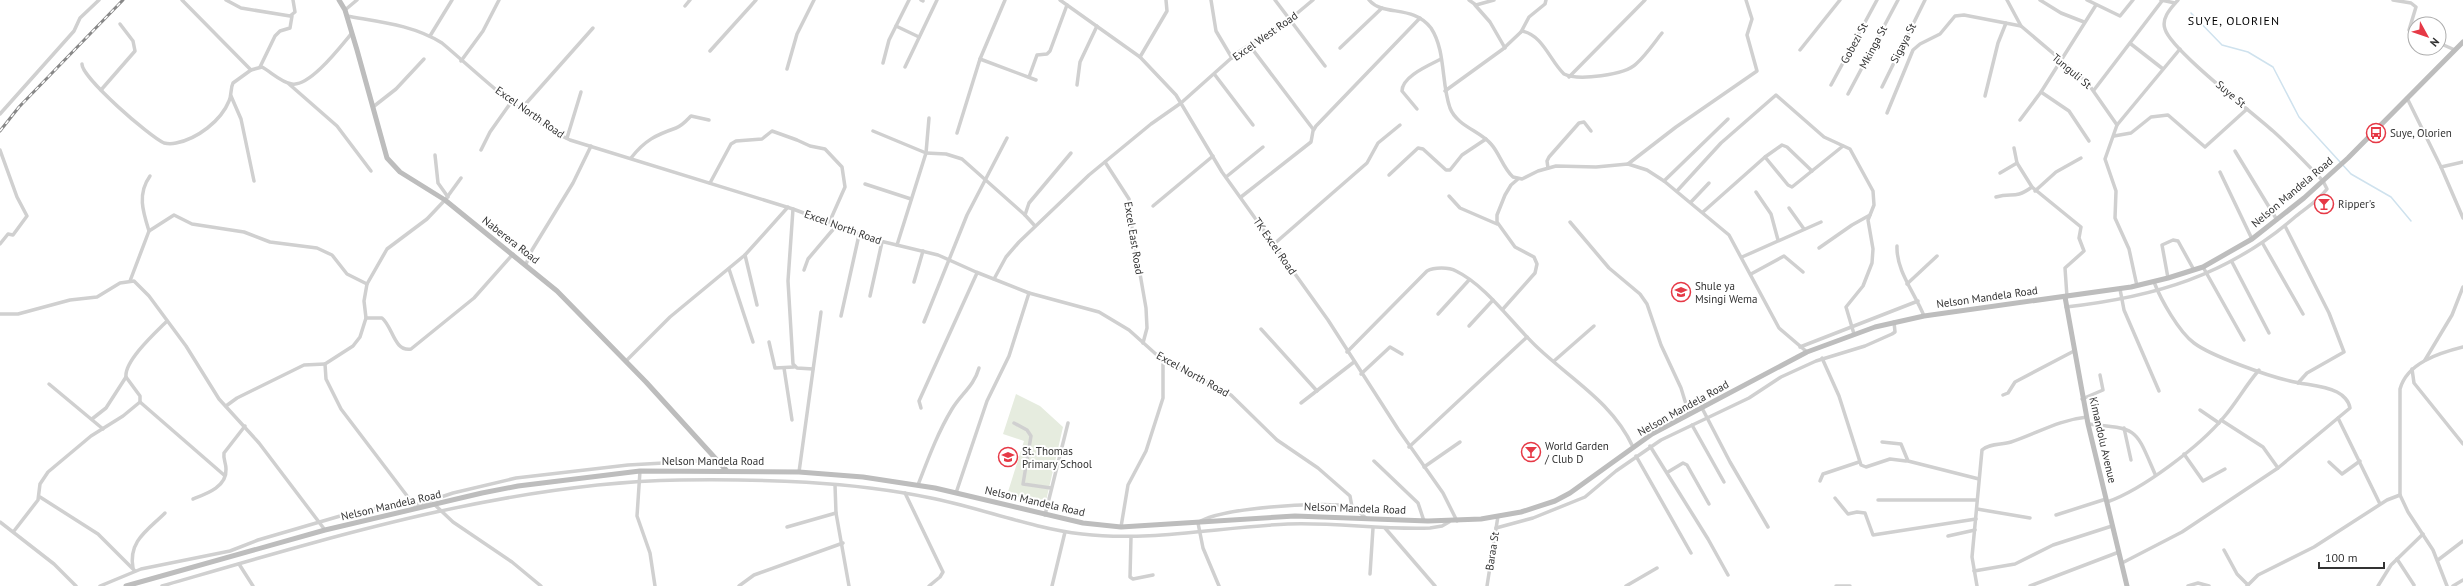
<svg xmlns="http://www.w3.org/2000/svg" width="2463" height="586" viewBox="0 0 2463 586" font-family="'PT Sans',sans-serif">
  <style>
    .green { fill: #e6ecdf }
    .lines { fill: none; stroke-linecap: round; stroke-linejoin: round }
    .stream { stroke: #cfe2ee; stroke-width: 1.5 }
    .street { stroke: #d0d0d0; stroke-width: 3.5 }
    .secondary { stroke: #bdbdbd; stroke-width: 5 }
    .rail-casing { stroke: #888; stroke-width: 3 }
    .rail { stroke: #fff; stroke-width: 1.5; stroke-dasharray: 4.5; stroke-linecap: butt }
    .labels { text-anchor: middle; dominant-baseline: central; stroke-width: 4; stroke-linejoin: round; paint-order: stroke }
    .street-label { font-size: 11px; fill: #333; stroke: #fff }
    .poi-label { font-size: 11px; fill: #333; stroke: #fff; text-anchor: start }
    .neighbourhood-label { font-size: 12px; letter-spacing: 1px; fill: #000; stroke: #fff }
  </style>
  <rect width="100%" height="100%" fill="#fff"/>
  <path class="green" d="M1016,394l24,12 23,21 -17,74 -39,-6 17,-54 -21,-7z"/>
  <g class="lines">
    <path class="stream" d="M2191,13l31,32 26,7 25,15 26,50 52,57 40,23 20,24"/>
    <g class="street">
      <path d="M182,0l69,70"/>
      <path d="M226,0l15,8 49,8 5,-4 -2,-12"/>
      <path d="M921,0l2,1"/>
      <path d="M1060,0l80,57 36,38 46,77 106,148 70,109 45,64 14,28"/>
      <path d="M1211,0l5,31 16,27"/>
      <path d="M1275,0l50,66"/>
      <path d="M1369,0c14,17 44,4 62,28 15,23 10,55 19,80 7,18 30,23 41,36 9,10 12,24 22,33l9,2 16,-8 18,-5 40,1 32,-3 19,6 17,11 65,54 50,93 28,24"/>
      <path d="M1469,0l7,5 18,-5"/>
      <path d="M2007,0l14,26 66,56 30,43 -12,34 11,32 -1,27 14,31 8,37"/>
      <path d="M2040,0l21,13 23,9"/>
      <path d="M2087,0l33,16 13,-16"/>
      <path d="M2161,0l14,3"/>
      <path d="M2393,0l18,3 5,4 -7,23 6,6"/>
      <path d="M1475,5l15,17 15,26"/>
      <path d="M685,6l5,-6"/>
      <path d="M345,10l12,-10"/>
      <path d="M347,16c33,6 66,9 95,27 38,32 83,77 128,97l223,69 83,31 62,15 38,17 53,21 70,19 30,18 29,26 73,39 46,45 41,28 32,28 2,11"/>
      <path d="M896,26l23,11"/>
      <path d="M1521,32l8,-15 16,-13 1,-4"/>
      <path d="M430,36l22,-36"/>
      <path d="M2439,43l16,7"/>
      <path d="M2131,44l32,25"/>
      <path d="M1250,46l63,83"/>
      <path d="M1340,48l42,-40"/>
      <path d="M1800,50l40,-50"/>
      <path d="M710,51l46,-51"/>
      <path d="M1140,57l27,-46 -1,-11"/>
      <path d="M980,59l56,21"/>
      <path d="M461,61l22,-30 16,-31"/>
      <path d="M883,63l6,-23 20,-40"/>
      <path d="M82,64c-1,13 68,73 82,79 4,1 8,1 12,0 21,-4 45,-22 53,-42 3,-6 1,-12 4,-18l18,-13 11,-3c9,5 20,16 30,17 18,3 49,-38 60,-51"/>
      <path d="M260,67l15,-31 5,-5 10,-3 2,-12"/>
      <path d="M905,67l32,-67"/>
      <path d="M787,69l10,-35 17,-34"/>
      <path d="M1215,75l38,50"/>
      <path d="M1029,77l8,-22 10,-1 3,-3 17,-46"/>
      <path d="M1569,77l76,-77"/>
      <path d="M289,84l48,42 34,45"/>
      <path d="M1077,85l3,-23 17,-36"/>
      <path d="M1831,85l46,-85"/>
      <path d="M1882,87l43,-87"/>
      <path d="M101,90l34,-39 -2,-10 -13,-17"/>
      <path d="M2094,90l68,-89"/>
      <path d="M1445,91l58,-42 19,-18c21,4 28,30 42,43 14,7 61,1 72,-10 10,-9 18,-21 26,-31"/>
      <path d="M2041,92l28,19 20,30"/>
      <path d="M1848,94l50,-94"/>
      <path d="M231,96l10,23 13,62"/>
      <path d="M1985,96l13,-53 8,-20"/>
      <path d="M2407,98l34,69 22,51"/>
      <path d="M373,107l23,-18 28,-30"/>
      <path d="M522,108l71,-80"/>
      <path d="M1417,109l-15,-18c0,-15 28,-26 39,-32"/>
      <path d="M1887,113l26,-63 7,-6 20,-10 15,-18 9,-1 57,11"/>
      <path d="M0,114l74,-83 6,-13 19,-18"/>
      <path d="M2020,120l21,-28 55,-87"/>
      <path d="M2117,125l63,-76"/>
      <path d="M873,131l53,22 20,1 16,5 63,56 10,11"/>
      <path d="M957,133l23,-74 25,-59"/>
      <path d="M2114,136l17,-3 20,-16 17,-2 37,32 42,-38"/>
      <path d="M567,138l14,-46"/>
      <path d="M2014,148l3,15 15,24 49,40 -2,11 5,13 -19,17 2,29"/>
      <path d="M0,150l17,47 10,19 -14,19 -5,-1 -8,10"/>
      <path d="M481,150l9,-18 22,-31"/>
      <path d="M2235,151l42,69"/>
      <path d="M435,155l3,28 10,14"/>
      <path d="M1765,157l23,28 4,2 51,-41"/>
      <path d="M631,158c14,-18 25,-23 45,-30 6,-2 11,-8 15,-12l18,4"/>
      <path d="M1105,162l24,37 3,29 14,80 1,20 -4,15"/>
      <path d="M1628,164l48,-37 81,-56 -10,-36 5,-16 -6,-19"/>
      <path d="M2441,167l22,-5"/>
      <path d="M1548,168l-1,-7 2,-4 30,-34 5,-1 7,9"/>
      <path d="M2220,172l32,67"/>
      <path d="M2000,173l17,-10"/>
      <path d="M1389,175l29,-27 5,1 23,21h4l12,-15 24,-16"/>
      <path d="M1226,177l37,-30"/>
      <path d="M1664,181l64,-62"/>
      <path d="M710,183l21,-39 5,-3 26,-2 10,-8 25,9 13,6 15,3 17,18 3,20 -16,36"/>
      <path d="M865,184l46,15"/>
      <path d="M1677,191l44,-48 55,-48 48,42 26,12 23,42 1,14 -6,15 5,29 -1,14 -9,23 -17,21 8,27"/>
      <path d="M2035,191l21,-19 25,-14"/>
      <path d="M1756,192l15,22 7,26"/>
      <path d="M1449,196l11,12 37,16"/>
      <path d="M1241,197l70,-55 2,-11 3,-5 104,-108"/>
      <path d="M1996,197c17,-5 18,3 36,-10"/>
      <path d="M1691,202l18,-19"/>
      <path d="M1153,206l60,-50"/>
      <path d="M1789,208l15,21"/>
      <path d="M793,209l-5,72 5,83 4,4 16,1"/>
      <path d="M1703,212l62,-55 17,-12 5,2 25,24"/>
      <path d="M1025,215l4,-12 42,-50"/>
      <path d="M1570,222l39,46 31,26 7,10 14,41 20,43 8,26"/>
      <path d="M2285,226l44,87 15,39 -37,21 -9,10"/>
      <path d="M149,231c-6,-19 -12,-37 1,-55"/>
      <path d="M1274,244l93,-81 11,-20 22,-18"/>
      <path d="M2263,244l40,70"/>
      <path d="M897,245l29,-92 3,-35"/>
      <path d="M1897,246c-1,25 18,47 27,70"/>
      <path d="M1819,248l33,-23 18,-10"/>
      <path d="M745,255l12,50"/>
      <path d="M1742,257l79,-35"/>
      <path d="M2232,262l37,71"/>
      <path d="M526,264l6,-14 41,-67 18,-37"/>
      <path d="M2203,267l41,73"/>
      <path d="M729,269l24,73"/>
      <path d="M804,270l4,-11 28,-33"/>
      <path d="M1751,274l33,-18 19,16"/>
      <path d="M2168,278l-6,-33 11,-5 5,1 16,29"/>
      <path d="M994,279l12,-22 13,-15 70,-67 62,-51 30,-21 56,-50 52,-33 24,-20"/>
      <path d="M130,281l19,-50 25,-16 18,9 52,8 26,10 47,6 15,7 15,19 20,10"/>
      <path d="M914,282l9,-31"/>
      <path d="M1907,284l30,-28"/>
      <path d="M2120,289l4,21 35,81"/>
      <path d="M870,296l12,-54"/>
      <path d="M2066,307c88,-10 161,-31 229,-90 10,-8 24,-17 32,-28l-4,-8c-16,-17 -32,-34 -50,-50 -20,-18 -102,-81 -108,-102 -4,-11 6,-21 13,-29"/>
      <path d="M1503,309l32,-36 2,-9 -3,-7 -19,-10 -18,-25v-7l8,-20 6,-10 7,-6"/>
      <path d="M0,314h18l52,-14 27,-3 23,-14 14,-2 15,15 37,50 33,53 40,44 66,87"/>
      <path d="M1438,314l31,-34"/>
      <path d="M841,316l18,-81"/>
      <path d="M366,318h16c11,9 12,34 29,31l63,-51 39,-44"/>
      <path d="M924,322l43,-107 40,-77"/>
      <path d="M1469,326l24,-26"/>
      <path d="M1261,329l56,62"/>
      <path d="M769,342l6,26 19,-1"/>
      <path d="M1800,347l118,-46"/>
      <path d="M1347,352l80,-81c7,-4 22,-4 29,0 31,15 57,54 82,77 34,32 75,55 95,99"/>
      <path d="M1822,358l17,38 22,69 5,2 24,-8 16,2"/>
      <path d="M2425,360l27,-45 11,-28"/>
      <path d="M626,361l44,-44 75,-62 43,-48"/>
      <path d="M1554,361l40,-35"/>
      <path d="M784,368l8,52"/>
      <path d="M2412,369l2,14 49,61"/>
      <path d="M1361,374l29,-27 12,7"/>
      <path d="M49,384l54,45"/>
      <path d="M2003,395l5,-2 7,-11 59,-31"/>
      <path d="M2082,399l21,-9 -3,-15"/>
      <path d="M140,402l84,73"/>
      <path d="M1301,403l53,-41"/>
      <path d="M226,406l11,-8 67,-33 21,-1"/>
      <path d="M921,408l-2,-7 58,-128"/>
      <path d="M1702,408l28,54 38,65"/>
      <path d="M2200,410l19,13"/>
      <path d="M2338,418l42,86"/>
      <path d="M92,419l14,-11 20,-31"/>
      <path d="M2221,420l42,27 15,21"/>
      <path d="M1014,423l13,7 4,6 -8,48 28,4"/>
      <path d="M2088,424c51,5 47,4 67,50"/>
      <path d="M1692,425l32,57"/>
      <path d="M2124,428l7,32"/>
      <path d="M1882,442l19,2 7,17 71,18"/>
      <path d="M1650,446l58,93 20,36"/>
      <path d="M1409,447l118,-110"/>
      <path d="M2184,454l19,27 22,-12"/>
      <path d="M1636,456l55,97"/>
      <path d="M1374,461l44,42 6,18"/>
      <path d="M2329,462l13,12 18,-13"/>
      <path d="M1424,467l36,-25"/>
      <path d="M640,471l-3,45 13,37 5,33"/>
      <path d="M799,472l22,-160"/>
      <path d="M1668,472l15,-9 4,2 22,39"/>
      <path d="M1820,481l3,-7 36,-12"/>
      <path d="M835,485l1,28 13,73"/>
      <path d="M918,485c10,-26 20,-53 34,-76 9,-15 22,-23 27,-41"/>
      <path d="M905,493l38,79 -3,5 -11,9"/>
      <path d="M956,493l31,-92 22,-45 20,-63"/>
      <path d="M40,497l58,37 37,37"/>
      <path d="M1835,498l13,16 9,-2 8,1 8,22 103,-16"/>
      <path d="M193,499c13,-5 34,-12 33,-30 0,-6 -3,-10 -2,-16l21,-27"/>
      <path d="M1878,500h99"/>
      <path d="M2107,502c35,-12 93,-56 117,-85 12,-14 22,-32 35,-47"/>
      <path d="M414,505l-73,-96 -15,-30 -1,-15 28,-18 7,-9 6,-19 -2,-17 3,-17 20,-35 40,-30 18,-19 16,-22"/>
      <path d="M435,505l18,17 59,40 29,24"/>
      <path d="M1977,509l53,9"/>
      <path d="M1045,515l23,-92"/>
      <path d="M2056,515l50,-16"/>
      <path d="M0,522l54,42 22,22"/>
      <path d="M787,527l49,-14"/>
      <path d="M1121,527l7,-42 18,-34 17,-53v-39"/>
      <path d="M1385,528l50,58"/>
      <path d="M1496,528l37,-10 52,-21 31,-26 45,-31 88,-42 32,-21 35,-16 49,-15 27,-12 3,-2 -1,-10"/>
      <path d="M14,531l24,-31 2,-16 8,-12 43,-36 32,-20 17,-14v-6l-14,-19c-2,-16 30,-45 41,-56"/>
      <path d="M1948,536l27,-6"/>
      <path d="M1131,537l-1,40 3,2 20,-4"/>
      <path d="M2224,550l13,24 11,11"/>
      <path d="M2397,559l17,26"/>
      <path d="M2438,560l25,-19"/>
      <path d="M2122,563l60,-31 96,-64 72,-60c-1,-7 -7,-13 -13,-16 -14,-7 -32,-7 -47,-11 -22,-5 -79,-25 -96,-38 -15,-11 -33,-43 -40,-61"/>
      <path d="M239,564l14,22"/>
      <path d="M133,568c-5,-27 15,-38 32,-55"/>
      <path d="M1974,571l41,-7 38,-19 59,-19"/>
      <path d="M1370,574l3,-46"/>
      <path d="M100,586l41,-17 89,-18 28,-11 89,-26 43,-8 30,-2 33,-11 63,-15 112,-13 89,-5"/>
      <path d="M162,586c166,-48 344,-103 518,-106 84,-1 169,1 251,18 50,10 100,30 151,36 68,8 137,-7 206,-10 47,-2 94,6 142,4l12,-2 7,-4"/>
      <path d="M739,586l15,-11 89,-32"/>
      <path d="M1052,586l13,-54"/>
      <path d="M1219,586l-16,-38 -5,-25c18,-15 126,-22 151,-17 6,1 12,8 17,12"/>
      <path d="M1487,586l11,-70"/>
      <path d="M1626,586l31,-18"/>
      <path d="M1836,586h14"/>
      <path d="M1977,586l-5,-29 10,-107c7,-7 20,-5 29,-8 27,-9 47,-22 76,-25"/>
      <path d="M2030,586l89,-34"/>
      <path d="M2188,586l10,-3 11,3"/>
      <path d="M2247,586l11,-11 56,-28 73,-47 13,-5"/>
      <path d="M2378,586l13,-21 32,-31"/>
      <path d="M2447,586l-14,-36 -25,-38 -8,-17v-106c7,-26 39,-36 63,-42"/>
      <path d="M2453,586l10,-6"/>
    </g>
    <g class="secondary">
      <path d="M339,0l6,10 12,40 30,108 13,14 45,28 112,91 89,91 80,88"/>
      <path d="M2065,297l23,127 39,162"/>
      <path d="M126,586l199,-56 157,-37 36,-7 122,-15 159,1 64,5 72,11 148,35 38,4 174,-11 133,5 53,-2 40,-7 34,-11 15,-8 82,-59 155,-82 68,-25 49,-11 207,-29 37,-9 35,-11 49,-28 52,-41 44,-40 115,-116"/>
    </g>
    <g class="rail-casing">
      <path id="rail" d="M0,131l19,-24 104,-107"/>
    </g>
    <use href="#rail" class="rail"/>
  </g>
  <defs>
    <g id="bus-ring" transform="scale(1)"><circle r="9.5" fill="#fff" stroke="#e63946" stroke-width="1.5"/><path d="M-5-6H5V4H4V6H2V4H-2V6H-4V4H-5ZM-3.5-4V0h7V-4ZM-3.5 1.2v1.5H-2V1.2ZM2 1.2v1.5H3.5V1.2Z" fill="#e63946"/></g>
    <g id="bar-ring" transform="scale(1)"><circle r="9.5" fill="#fff" stroke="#e63946" stroke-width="1.5"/><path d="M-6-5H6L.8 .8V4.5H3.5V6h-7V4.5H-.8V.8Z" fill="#e63946"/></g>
    <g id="school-ring" transform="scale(1)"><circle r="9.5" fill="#fff" stroke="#e63946" stroke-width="1.5"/><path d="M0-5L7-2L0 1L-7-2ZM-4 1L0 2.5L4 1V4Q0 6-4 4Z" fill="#e63946"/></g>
  </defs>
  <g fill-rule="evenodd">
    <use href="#bus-ring" x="2376" y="133"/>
    <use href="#bar-ring" x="2324" y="204"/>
    <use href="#school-ring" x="1681" y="292"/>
    <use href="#bar-ring" x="1531" y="452"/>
    <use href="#school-ring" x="1008" y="457"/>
  </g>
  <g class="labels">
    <g class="street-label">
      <text transform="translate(1265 36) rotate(-35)">Excel West Road</text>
      <text transform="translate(1854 43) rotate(-62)">Gobezi St</text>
      <text transform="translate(1903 43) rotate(-63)">Sigaya St</text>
      <text transform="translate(1873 47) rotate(-62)">Mkinga St</text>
      <text transform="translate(2072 71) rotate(40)">Tunguli St</text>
      <text transform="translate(2231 94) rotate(40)">Suye St</text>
      <text transform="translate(530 112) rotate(35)">Excel North Road</text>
      <text transform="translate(2292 192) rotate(-40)">Nelson Mandela Road</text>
      <text transform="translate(843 227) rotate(20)">Excel North Road</text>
      <text transform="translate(1134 238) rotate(81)">Excel East Road</text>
      <text transform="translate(511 240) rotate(38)">Naberera Road</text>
      <text transform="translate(1275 246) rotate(55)">TK Excel Road</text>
      <text transform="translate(1987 297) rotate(-8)">Nelson Mandela Road</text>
      <text transform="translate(1193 374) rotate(29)">Excel North Road</text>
      <text transform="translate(1683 408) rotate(-29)">Nelson Mandela Road</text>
      <text transform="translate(2103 440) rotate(77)">Kimandolu Avenue</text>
      <text x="713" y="461">Nelson Mandela Road</text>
      <text transform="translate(1035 501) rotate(13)">Nelson Mandela Road</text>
      <text transform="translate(391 505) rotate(-13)">Nelson Mandela Road</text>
      <text transform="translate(1355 508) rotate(2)">Nelson Mandela Road</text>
      <text transform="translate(1492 551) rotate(-81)">Baraa St</text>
    </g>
    <g class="poi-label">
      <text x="2390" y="133">Suye, Olorien</text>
      <text x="2338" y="204">Ripper's</text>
      <text x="1695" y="286">Shule ya<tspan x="1695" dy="13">Msingi Wema</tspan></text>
      <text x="1545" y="446">World Garden<tspan x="1545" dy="13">/ Club D</tspan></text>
      <text x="1022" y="451">St. Thomas<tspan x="1022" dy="13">Primary School</tspan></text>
    </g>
    <g class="neighbourhood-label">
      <text x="2234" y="20">SUYE, OLORIEN</text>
    </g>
  </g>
  <g transform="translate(2427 36) rotate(130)"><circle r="19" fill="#ffffff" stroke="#adadad"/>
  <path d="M0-3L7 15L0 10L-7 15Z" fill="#e63946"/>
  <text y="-6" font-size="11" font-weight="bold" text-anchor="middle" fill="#333333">N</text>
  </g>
  <path d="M2319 562v6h65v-6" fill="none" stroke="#333333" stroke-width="2"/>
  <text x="2325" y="562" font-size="12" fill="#333333" stroke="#ffffff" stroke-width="3" paint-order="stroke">100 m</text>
</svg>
